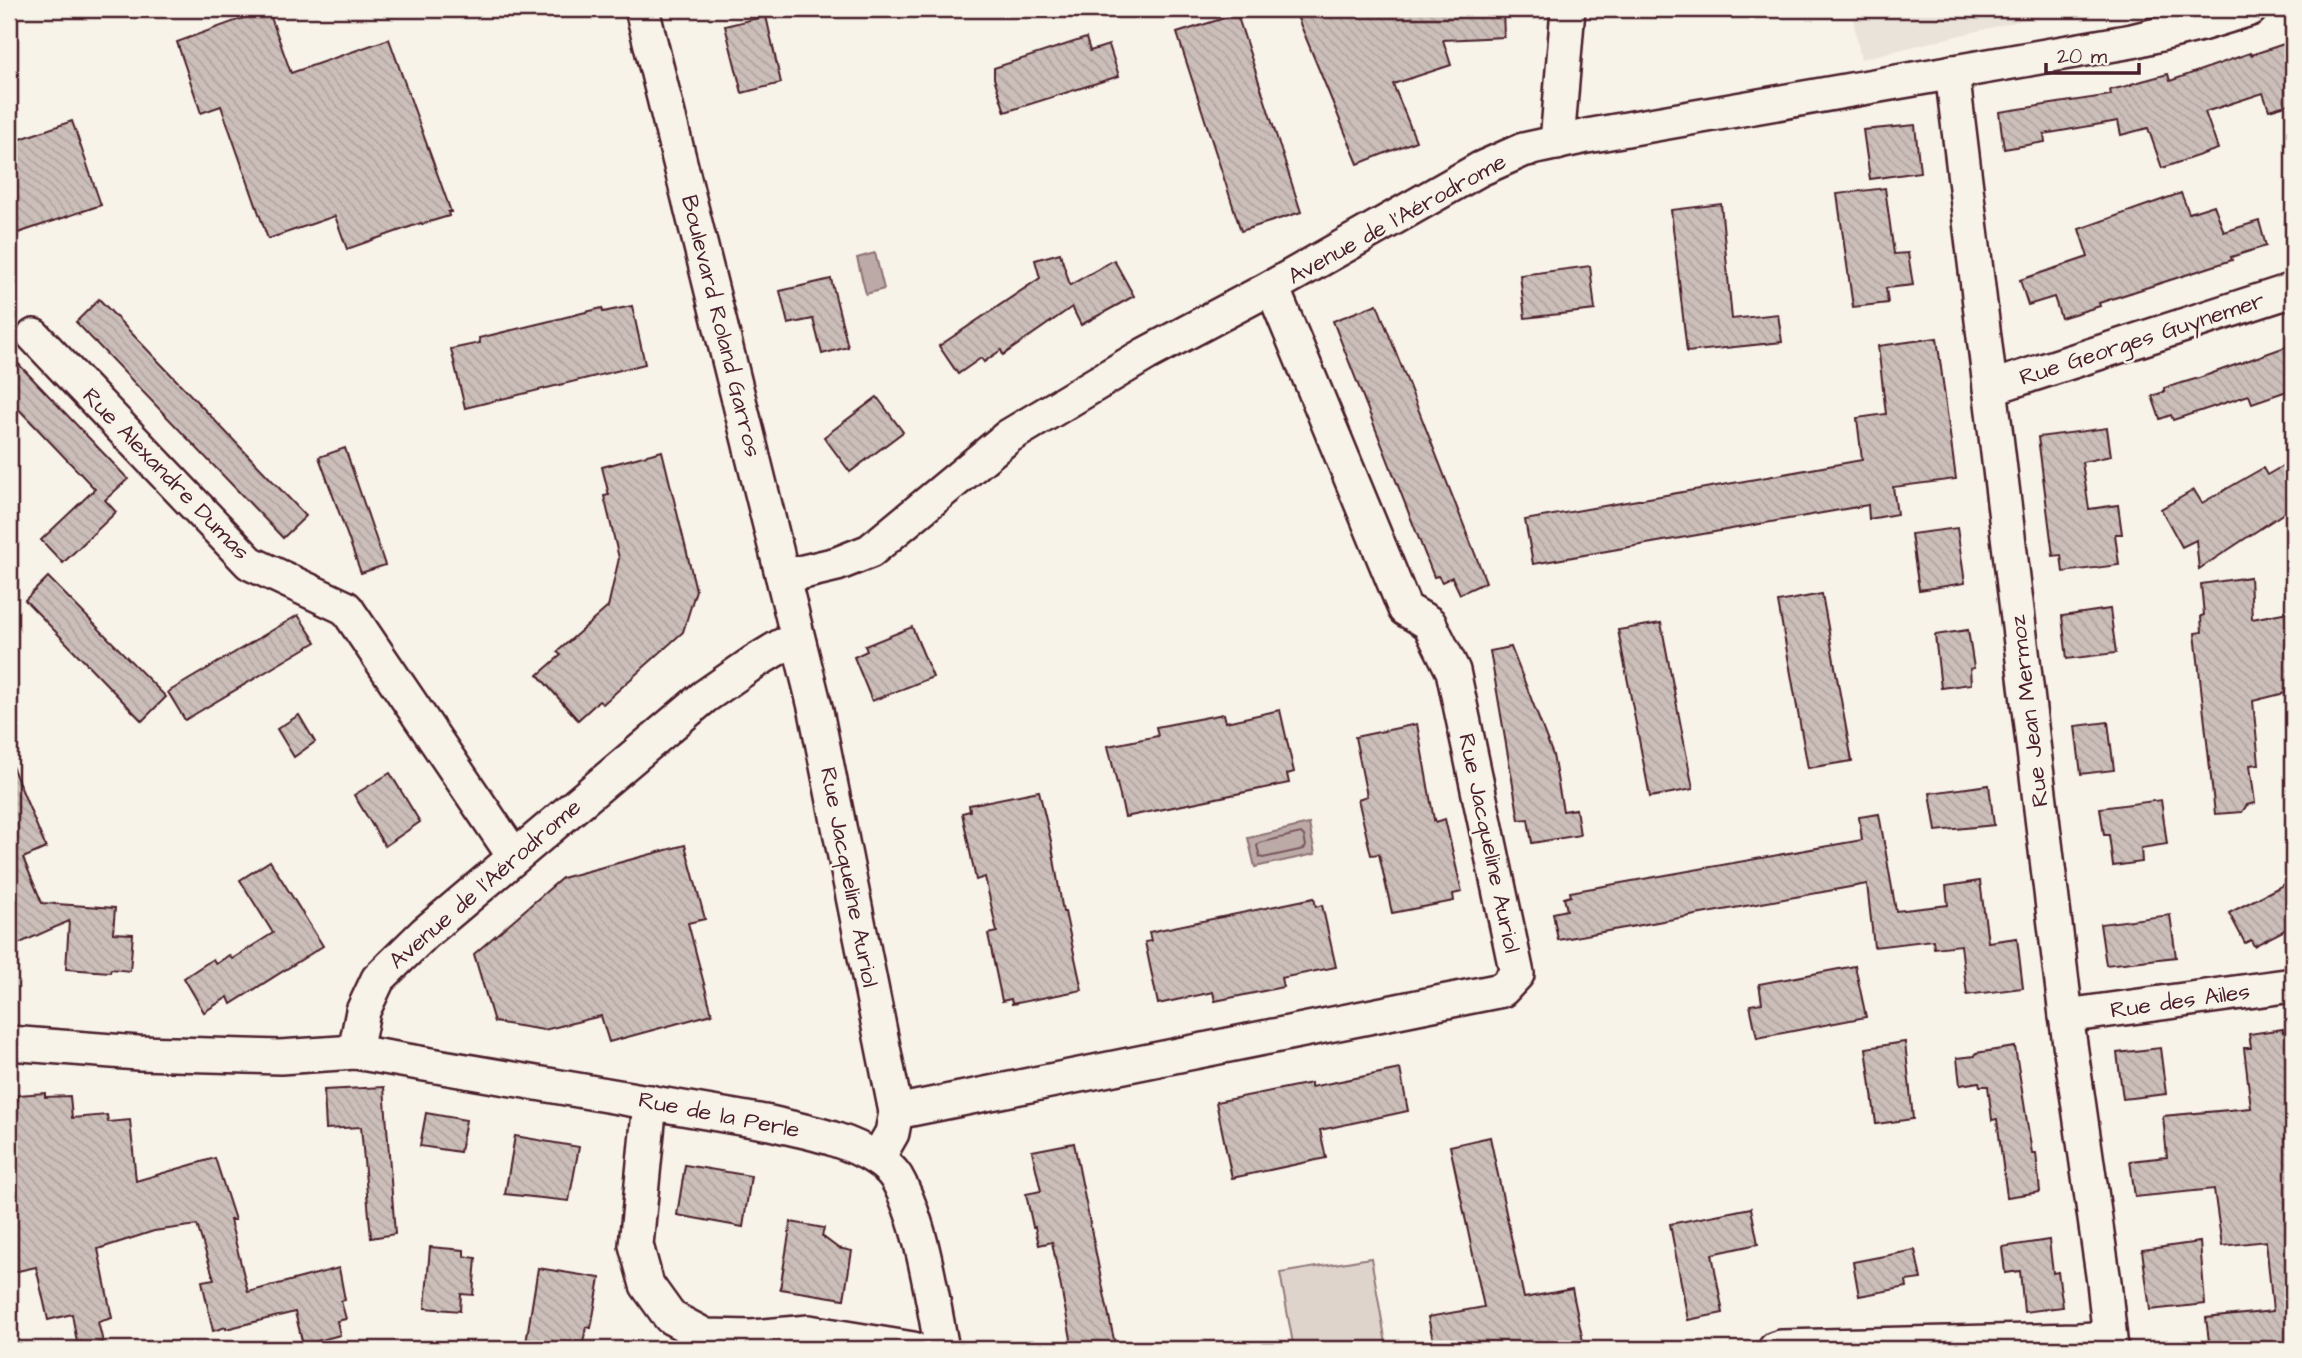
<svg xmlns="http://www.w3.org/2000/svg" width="2302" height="1358" viewBox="0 0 2302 1358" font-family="'Architects Daughter',sans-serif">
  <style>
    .built { fill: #eae3da }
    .park { fill: #ded4cc; stroke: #947a7c; stroke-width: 2 }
    .water { fill: #bcaaa7; stroke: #8e7275; stroke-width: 2 }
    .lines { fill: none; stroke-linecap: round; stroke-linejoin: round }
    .shore { stroke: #78575d; stroke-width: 2 }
    .building { fill: url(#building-back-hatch); stroke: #4a1f2b; stroke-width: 2 }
    .minor-casing { stroke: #4a1f2b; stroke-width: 38 }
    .minor { stroke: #f7f3e8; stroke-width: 33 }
    .labels { text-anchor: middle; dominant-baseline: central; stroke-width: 5; stroke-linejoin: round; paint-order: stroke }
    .street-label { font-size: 23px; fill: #4a1f2b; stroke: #f7f3e8 }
  </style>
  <defs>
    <pattern id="building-back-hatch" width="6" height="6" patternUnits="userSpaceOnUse" patternTransform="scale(1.75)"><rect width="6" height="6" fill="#ccbfb9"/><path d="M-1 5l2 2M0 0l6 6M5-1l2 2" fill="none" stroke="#b1a49f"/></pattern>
  </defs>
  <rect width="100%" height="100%" fill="#f7f3e8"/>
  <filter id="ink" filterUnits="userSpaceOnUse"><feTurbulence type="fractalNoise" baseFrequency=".0143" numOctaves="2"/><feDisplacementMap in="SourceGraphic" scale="14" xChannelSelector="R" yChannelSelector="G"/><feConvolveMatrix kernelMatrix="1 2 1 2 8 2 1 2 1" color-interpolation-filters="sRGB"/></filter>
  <g filter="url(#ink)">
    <path class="built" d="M1851,9h218l-208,50z"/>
    <path class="park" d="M1371,1258l16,91h-93l-14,-76z"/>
    <g class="water">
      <path d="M875,253l9,36 -18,5 -9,-36z"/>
      <path d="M1309,824l6,30 -60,13 -7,-29z"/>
    </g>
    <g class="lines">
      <path class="shore" d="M1301,833l3,3 2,10 -2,3 -41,9 -3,-1 -3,-11 2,-3z"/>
    </g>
    <g class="building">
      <path d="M268,9l23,64 98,-34 62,173h-3l1,4 -27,8 -1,-1 -74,26 -12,-33 -67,23 -47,-133 -20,7 -24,-71z"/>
      <path d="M1294,9h209l1,28 -61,3 8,25 -58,19 23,57 -58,23z"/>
      <path d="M1237,14l64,198 -60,19 -64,-198z"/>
      <path d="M766,16l15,67 -39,10 -17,-67z"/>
      <path d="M1086,38l4,13 19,-6 10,31 -114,36 -11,-34v-10z"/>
      <path d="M2293,41v62l-24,7 -6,-17 -58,19 13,37 -56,19 -14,-40 -27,7 -3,-14 -74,13 1,8 -41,7 -5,-37 112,-17 -1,-5 21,-5v-1l37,-10 2,7 80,-28 1,2z"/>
      <path d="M72,121l29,84 -92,31v-93z"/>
      <path d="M1915,125l5,47 -50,7 -7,-49z"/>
      <path d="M1885,188l9,66 14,-1 5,32 -27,3 2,15 -35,4 -16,-113z"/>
      <path d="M2181,193l8,20 25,-8 10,27 35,-11 7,25 -35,11 1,3 -133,43 1,3 -39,12 -7,-21 -26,8 -8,-25 68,-23 -9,-28z"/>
      <path d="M1721,204l11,115 46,-5 4,28 -95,10 -16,-142z"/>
      <path d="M1060,253l10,32 44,-25 20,36 -53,29 -9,-18 -69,48 -2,-5 -17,12 -3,-4 -23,16 -19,-28 101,-68 -5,-18z"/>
      <path d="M1590,266l5,44 -70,8 -5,-43z"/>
      <path d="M831,279l17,68 -26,7 -9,-35 -25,5 -8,-33z"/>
      <path d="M99,299l207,217 -23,22 -207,-216z"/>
      <path d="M1377,304l109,278 -26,12 -8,-17 -10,5 -4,-6 -4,1 -101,-256z"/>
      <path d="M632,306l13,58 -180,44 -14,-59 29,-6 -1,-5 75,-18 48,-12 1,4z"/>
      <path d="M1937,338l19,141 -63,8 4,27 -28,5 -1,-14 -335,59 -8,-44 337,-60 -5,-42 29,-4 -8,-68z"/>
      <path d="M2288,346l5,15v28l-41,14 -3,-8 -76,25 -2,-5 -11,4 -8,-23 12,-4v-4l35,-10z"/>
      <path d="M9,354l119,125 -23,21 11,12 -53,51 -22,-23 54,-51 -86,-90z"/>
      <path d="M877,397l26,35 -53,40 -26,-35z"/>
      <path d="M2107,428l4,28 -29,6 7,47 29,-4 4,29h-7l4,31 -56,7 -2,-17 -8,1 -15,-119z"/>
      <path d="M345,448l40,117 -24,8 -42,-116z"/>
      <path d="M662,451l34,139 -13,42 -80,72 -4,-3 -21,19 -40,-45 23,-20 -4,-3 51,-45 11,-49 -15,-62 5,-1 -7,-28z"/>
      <path d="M2293,460v47l-94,62 -3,-29 -14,7 -21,-38 33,-19 8,13 61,-35 4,7z"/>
      <path d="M1957,528l8,55 -46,7 -8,-56z"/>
      <path d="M48,577l118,120 -24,24 -117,-121z"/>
      <path d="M2250,577l2,42 41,-8v80l-40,10 6,63 -9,1 5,38 -8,2 -5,7 -27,2 -20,-181 7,-1 -1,-16 3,-1 -3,-31z"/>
      <path d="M1822,594l30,167 -44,7 -30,-166z"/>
      <path d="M2110,609l6,44 -49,6 -5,-43z"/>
      <path d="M298,615l18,27 -131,78 -17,-28z"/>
      <path d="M1661,623l32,166 -43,8 -32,-167z"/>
      <path d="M912,627l21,50 -61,24 -18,-44 13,-6 -2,-5z"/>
      <path d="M1968,630l6,38 -4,1 1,15 -30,4 -6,-53z"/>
      <path d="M1511,647l42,108 10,56 13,-2 4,26 -48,8 -4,-24 -9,1 -29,-169z"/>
      <path d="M1280,710l14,62 -7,2 2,9 -164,34 -17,-71 50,-10 -2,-9 68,-13 2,8z"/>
      <path d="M299,715l16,27 -21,15 -17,-28z"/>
      <path d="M2108,722l6,48 -33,4 -6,-48z"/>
      <path d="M1417,724l17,96 1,-1 1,3 9,-3 17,73 -9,2 1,7 -62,12 -13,-59 -8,1 -13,-56 9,-3 -12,-59z"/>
      <path d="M9,759l37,89 -23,10 19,45 73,5 -2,25 20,1 -3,37 -19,-2 -1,3 -44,-3 3,-48 -60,27z"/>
      <path d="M390,773l30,49 -35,24 -31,-51z"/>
      <path d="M1989,785l5,40 -58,6 -6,-38z"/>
      <path d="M1039,791l12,50 12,71h2l17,78 -70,14 -1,-5 -9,2 -14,-67 9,-2 -12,-55 -9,3 -14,-67 8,-2 -1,-6z"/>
      <path d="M2161,800l6,44 -26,4 1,14 -29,4 -4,-31h-5l-4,-27z"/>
      <path d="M1879,814l17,97 52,-6 -2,-19 34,-5 8,61 29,-4 6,50 -56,7 -6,-50 -27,3 -1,-8 -59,7 -7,-63 -309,56 -5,-27 14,-3 -3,-12 7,-2 -1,-4 292,-52 -3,-23z"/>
      <path d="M685,845l20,74 -17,4 24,91 -103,28 -8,-26 -57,14 -50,-8 -20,-68 88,-76z"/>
      <path d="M270,861l53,85 -92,58 -3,-7 -24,15 -20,-34 29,-19 3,5 13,-9 3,4 41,-26 -33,-53z"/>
      <path d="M2293,880v46l-39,20 -3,-6 -6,3 -16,-30z"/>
      <path d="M1314,898l2,9 6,-2 14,62 -55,11 2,9 -29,6 -39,8 -2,-9 -55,12 -13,-62 6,-1 -2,-9z"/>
      <path d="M2170,915l6,42 -70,8 -6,-41z"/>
      <path d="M1855,966l11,51 -109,21 -7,-33 12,-2 -3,-19z"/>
      <path d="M2283,1029v3l8,-1 2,22v296h-83l-4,-31 67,-7 -7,-70 -44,5 -8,-57 -79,8 -5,-36 37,-4 -4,-41 88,-8 -7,-60h7l-2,-14z"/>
      <path d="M1905,1042l8,77 -37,5 -10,-76z"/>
      <path d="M2015,1047l17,106h4l4,39 -33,5 -10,-78 -5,1 -4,-34h-8l-1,-4 -19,3 -3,-27 18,-2 1,-3z"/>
      <path d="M2160,1048l6,46 -43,5 -6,-46z"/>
      <path d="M1400,1069l8,42 -88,19 6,28 -94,20 -16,-76 95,-19v4z"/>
      <path d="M384,1087l11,147 -24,4 -10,-111 -35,2 -2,-39z"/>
      <path d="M45,1093v4l25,-1 2,22 35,-3 1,7 22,-2 6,61 79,-23 20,62h-5l18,72 91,-24 6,32 -4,1 5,18 -9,2 3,14 -37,10 -8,-33 -69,17v-2l-13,4 -11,-50 12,-2 -17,-54 -43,6 -56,18 14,69 -14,4 5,20 -25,6 -6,-34 -24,6 -12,-53 -27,6v-153l8,-3 -2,-17h3v-5z"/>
      <path d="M426,1113l40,7 -6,32 -40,-6z"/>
      <path d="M515,1136l64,11 -10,54 -64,-7z"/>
      <path d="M1490,1137l34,161 48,-9 12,57 -13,3h-136l-7,-32 56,-10 -34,-161z"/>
      <path d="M1074,1143l27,136 15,70h-43l-21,-107 -13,3 -4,-18h-2l-7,-33 15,-3 -9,-40z"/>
      <path d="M685,1165l66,11 -8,51 -66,-12z"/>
      <path d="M1751,1208l7,36 -46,10 11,59 -35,7 -18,-96z"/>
      <path d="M791,1222l33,6 -2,8 16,12 14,3 -8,48 -64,-10z"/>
      <path d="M2049,1240l4,33 5,-1 5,35 -39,5 -4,-41 -15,2 -3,-26z"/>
      <path d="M2200,1242l5,62 -55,6 -8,-60z"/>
      <path d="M430,1247l34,3v6l12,2 -3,37 -12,-1 -1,17 -35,-3z"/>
      <path d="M1915,1250l6,29 -15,2 1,6 -48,9 -6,-34z"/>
      <path d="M538,1268l62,10 -9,50 -5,-1 -4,22h-57z"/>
    </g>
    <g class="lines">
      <g class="minor-casing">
        <g id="minor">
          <path d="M642,9l174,702 80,401 -4,21 -15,26"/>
          <path d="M1952,72l114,944 38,266 7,67"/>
          <path d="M1557,143l11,-134"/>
          <path d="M34,336l216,227 96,45 168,248"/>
          <path d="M1990,388l303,-98"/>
          <path d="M782,574l17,-1 38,-9 33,-13 139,-115 137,-82 126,-67 208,-118 43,-19 64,-14 545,-95 69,-17 49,-15"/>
          <path d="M2066,1016l227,-31"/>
          <path d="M9,1043l129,10 142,4 75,-5 415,71c37,9 75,15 107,36 6,4 15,12 19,18 26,45 36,121 46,172"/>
          <path d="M355,1052l8,-41 15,-32 47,-46 279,-236 49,-34 28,-17 18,-2"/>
          <path d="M650,1102l-14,143 11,40 23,32 36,19 46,1 57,-5 104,17"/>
          <path d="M896,1112l606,-122 15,-16 -64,-303 -24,-48 -24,-14 -133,-322"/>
          <path d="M1775,1349l6,-2 297,-7 31,-2"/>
        </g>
      </g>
      <use href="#minor" class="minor"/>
    </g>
  </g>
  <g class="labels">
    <g class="street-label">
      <text transform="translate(1397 219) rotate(-29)">Avenue de l'Aérodrome</text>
      <text transform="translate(721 326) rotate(76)">Boulevard Roland Garros</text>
      <text transform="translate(2142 339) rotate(-18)">Rue Georges Guynemer</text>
      <text transform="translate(166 474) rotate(46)">Rue Alexandre Dumas</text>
      <text transform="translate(2029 711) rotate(-97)">Rue Jean Mermoz</text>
      <text transform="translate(1489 843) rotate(78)">Rue Jacqueline Auriol</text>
      <text transform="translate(849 877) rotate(79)">Rue Jacqueline Auriol</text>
      <text transform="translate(485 884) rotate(-41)">Avenue de l'Aérodrome</text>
      <text transform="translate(2180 1001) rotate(-8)">Rue des Ailes</text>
      <text transform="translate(719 1115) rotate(11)">Rue de la Perle</text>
    </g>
  </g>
  <rect width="2302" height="1358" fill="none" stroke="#f7f3e8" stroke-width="35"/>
  <rect x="18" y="18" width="2267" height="1323" fill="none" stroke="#4a1f2b" stroke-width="2.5" filter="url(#ink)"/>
  <path d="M2046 63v10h93v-10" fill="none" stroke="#4a1f2b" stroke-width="3.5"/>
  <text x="2057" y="63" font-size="21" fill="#4a1f2b" stroke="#f7f3e8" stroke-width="5" paint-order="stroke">20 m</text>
</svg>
